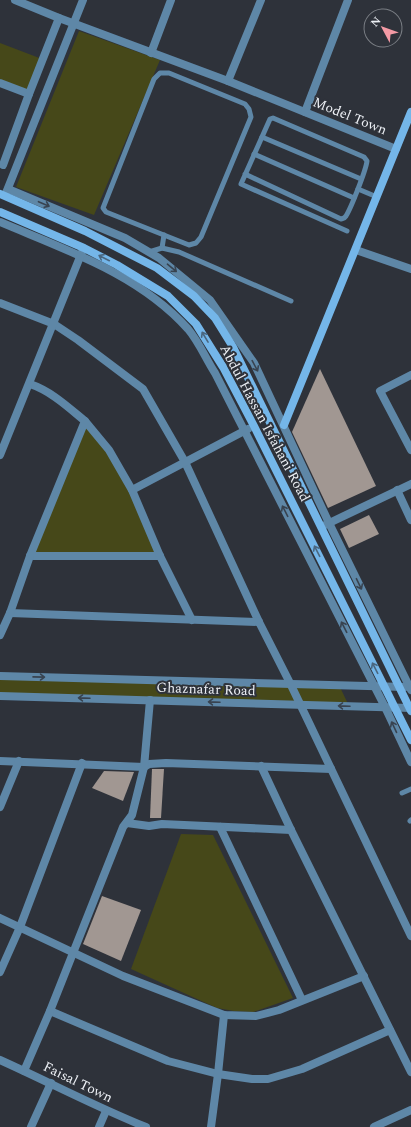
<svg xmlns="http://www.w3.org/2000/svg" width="411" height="1127" viewBox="0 0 411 1127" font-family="Spectral,serif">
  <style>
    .green { fill: #464819 }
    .building { fill: #a19792 }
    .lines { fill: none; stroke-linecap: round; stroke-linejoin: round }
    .lane { stroke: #5e87a7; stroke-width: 5 }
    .street { stroke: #5e87a7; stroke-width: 8 }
    .secondary { stroke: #74b6e9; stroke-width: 8 }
    .oneway { stroke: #384350 }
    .oneway2 { stroke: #4a6780 }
    .labels { text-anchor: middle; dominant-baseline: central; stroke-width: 4; stroke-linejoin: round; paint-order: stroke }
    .street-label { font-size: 14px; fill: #eceff4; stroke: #2e323a }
  </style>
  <rect width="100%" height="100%" fill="#2e323a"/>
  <g class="green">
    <path d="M79,31l81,29 -66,155 -78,-28z"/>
    <path d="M0,43l42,16 -13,35 -29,-11z"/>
    <path d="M85,421l24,29 51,106h-130z"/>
    <path d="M0,677l339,8 10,21 -349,-10z"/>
    <path d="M181,834l32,1 80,163 -40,14 -19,-1 -17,-3 -86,-39z"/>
  </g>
  <g class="building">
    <path d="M320,369l56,117 -48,22 -36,-76z"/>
    <path d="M369,515l10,19 -30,14 -9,-19z"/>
    <path d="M152,769h12l-3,49h-11z"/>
    <path d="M104,771l30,1 -11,29 -31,-13z"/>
    <path d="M102,896l39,14 -20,51 -38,-17z"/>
  </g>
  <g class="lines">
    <g class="lane">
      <path d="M160,73h9l76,31 4,5 2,8 -50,120 -5,6 -7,2 -83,-33 -3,-4 51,-129z"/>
      <path d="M262,137l99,42"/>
      <path d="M254,154l100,44"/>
      <path d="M245,174l96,45c2,-1 3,0 5,-3 5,-8 20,-46 21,-55l-3,-4 -91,-39 -3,1 -29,65 106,47"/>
      <path d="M358,189l19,8"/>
      <path d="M162,248l2,-13"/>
      <path d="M149,252l13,-4 17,4 112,49"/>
      <path d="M402,793l9,-4"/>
      <path d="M410,821l1,-1"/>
    </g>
    <g class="street">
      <path d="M15,0l44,18 169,63 168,68"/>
      <path d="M151,53l20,-53"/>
      <path d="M228,81l33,-81"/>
      <path d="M0,83l29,11"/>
      <path d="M305,112l43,-112"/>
      <path d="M3,165l26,-71 30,-76"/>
      <path d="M8,189l117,49 34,20 51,42 44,63 75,160 82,167"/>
      <path d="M6,193l77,-193"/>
      <path d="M0,222c66,28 139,52 188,107 11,13 18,30 27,44l170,334 26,55"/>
      <path d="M356,250l55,19"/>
      <path d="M0,303l54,21 24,16 65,49 42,73 74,160 31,61 121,253"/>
      <path d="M411,375l-31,16 31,59"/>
      <path d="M30,384c21,7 38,23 55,37"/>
      <path d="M0,455l82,-203"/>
      <path d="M132,490l116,-61"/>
      <path d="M397,490l14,30"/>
      <path d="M325,525l86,-41"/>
      <path d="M30,556h130"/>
      <path d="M10,613l249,9"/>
      <path d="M0,635l10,-22 20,-57 55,-135 24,29 23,40 28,66 32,64"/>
      <path d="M0,676l405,11"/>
      <path d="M0,696l411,12"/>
      <path d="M0,761l144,6 5,-3 17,-1 165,6"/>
      <path d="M261,766l30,64 120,242"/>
      <path d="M0,807l19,-46"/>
      <path d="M127,823l22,3 13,-2 129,6"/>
      <path d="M220,827l82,173"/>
      <path d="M0,918l123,58 101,39 32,1 23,-6 85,-34"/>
      <path d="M0,972l20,-45 62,-164"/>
      <path d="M50,1011l118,50 50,13 34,5h16l34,-10 88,-39"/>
      <path d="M0,1060c49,22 96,47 146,67"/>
      <path d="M24,1071l26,-60 73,-184 9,-12 12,-48 6,-67"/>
      <path d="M31,1127l20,-44"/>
      <path d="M99,1127l7,-16"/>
      <path d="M211,1127l7,-53 6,-59"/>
      <path d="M374,1127l37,-17"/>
    </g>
    <g class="secondary">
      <path d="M0,194l85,37 72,37 37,28 21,22 18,29 178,364"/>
      <path d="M0,212l84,36 33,17 51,31 28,28 27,43 31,59 157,314"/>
      <path d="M284,425l127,-313"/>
    </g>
  </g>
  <defs><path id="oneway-shaft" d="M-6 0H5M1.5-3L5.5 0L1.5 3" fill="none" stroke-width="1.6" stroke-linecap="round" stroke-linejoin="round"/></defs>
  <g class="oneway">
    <use href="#oneway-shaft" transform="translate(44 204) rotate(23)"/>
    <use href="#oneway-shaft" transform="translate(172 268) rotate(40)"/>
    <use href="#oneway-shaft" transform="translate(255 366) rotate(62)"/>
    <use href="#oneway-shaft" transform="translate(285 511) rotate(-117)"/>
    <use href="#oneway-shaft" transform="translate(359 584) rotate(64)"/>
    <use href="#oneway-shaft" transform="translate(344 627) rotate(-117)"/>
    <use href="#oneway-shaft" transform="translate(39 677) rotate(1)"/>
    <use href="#oneway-shaft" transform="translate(84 698) rotate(-178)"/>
    <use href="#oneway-shaft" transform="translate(214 702) rotate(-178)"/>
    <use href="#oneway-shaft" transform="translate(344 706) rotate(-178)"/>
    <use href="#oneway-shaft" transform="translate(394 727) rotate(-115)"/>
  </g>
  <g class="oneway2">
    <use href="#oneway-shaft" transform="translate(104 258) rotate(-153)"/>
    <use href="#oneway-shaft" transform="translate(205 337) rotate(-121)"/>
    <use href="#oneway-shaft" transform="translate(317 551) rotate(-117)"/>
    <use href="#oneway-shaft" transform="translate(375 668) rotate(-117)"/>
  </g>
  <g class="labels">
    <g class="street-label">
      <text transform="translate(350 116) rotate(22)">Model Town</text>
      <text transform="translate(265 423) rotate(62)">Abdul Hassan Isfahani Road</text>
      <text transform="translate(206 689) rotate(2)">Ghaznafar Road</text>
      <text transform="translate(78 1082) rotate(26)">Faisal Town</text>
    </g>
  </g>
  <g transform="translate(383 28) rotate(311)"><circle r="19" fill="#2e323a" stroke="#7a7e84"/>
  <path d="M0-3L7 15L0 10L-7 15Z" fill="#f49aa5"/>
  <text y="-6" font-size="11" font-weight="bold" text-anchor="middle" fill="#eceff4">N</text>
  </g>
</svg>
